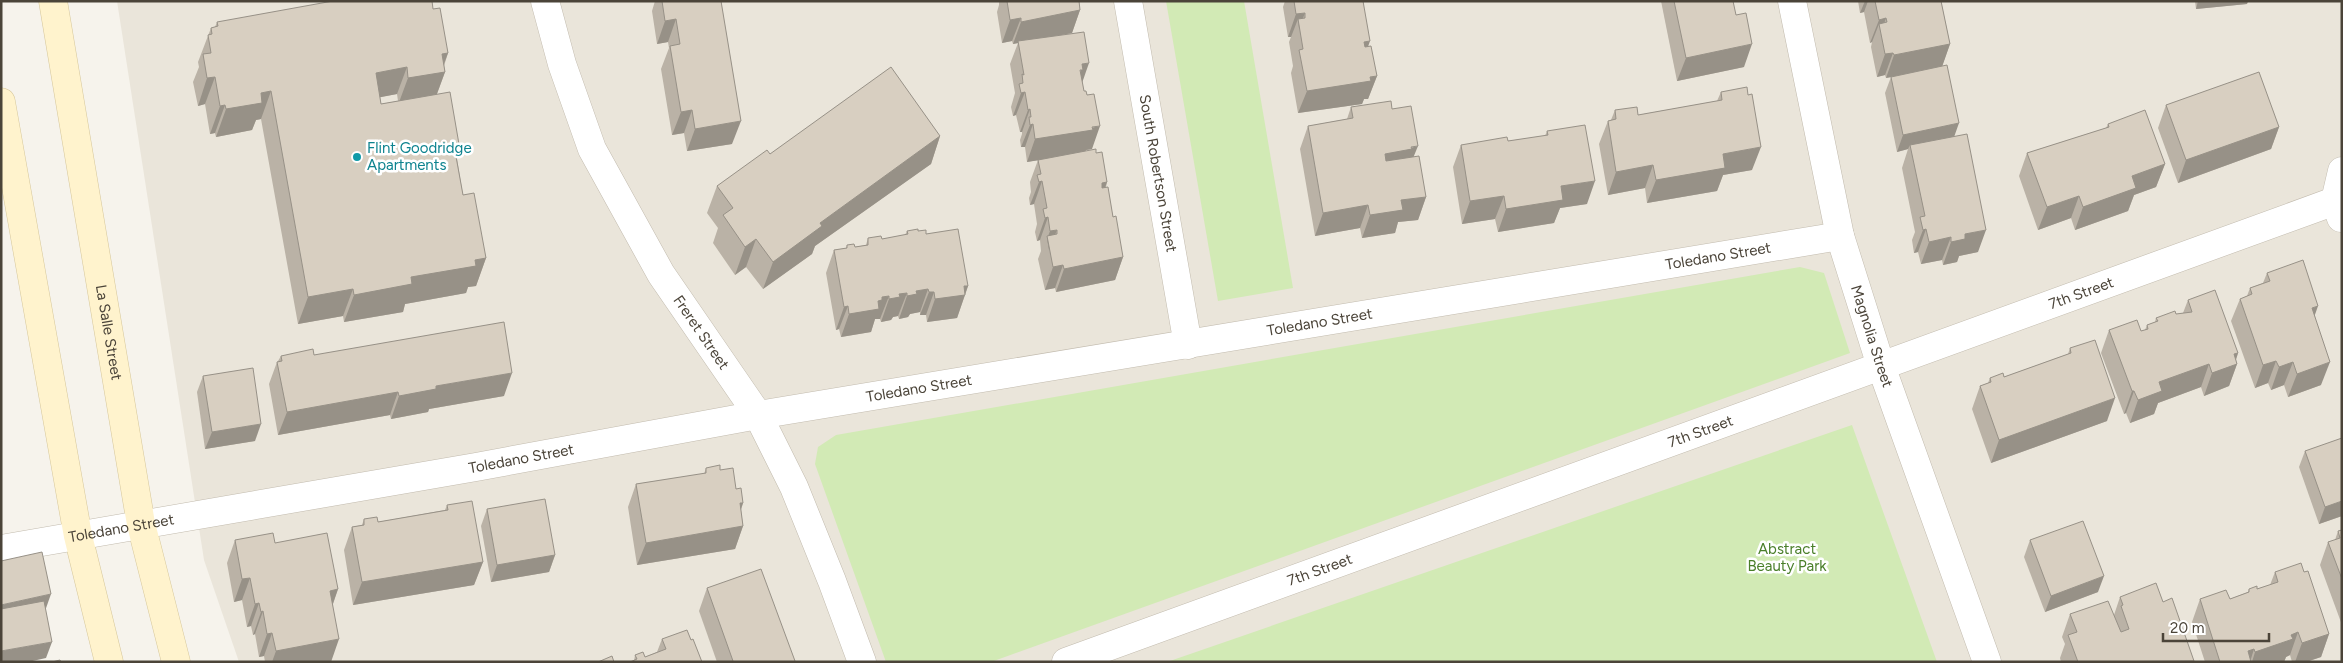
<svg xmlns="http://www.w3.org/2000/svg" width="2343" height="663" viewBox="0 0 2343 663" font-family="Figtree,sans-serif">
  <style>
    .residential { fill: #eae5da }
    .green { fill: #d2eab5 }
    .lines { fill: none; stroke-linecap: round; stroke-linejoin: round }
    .street-casing { stroke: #c2bbae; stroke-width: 29 }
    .secondary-casing { stroke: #d6c79b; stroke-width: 29 }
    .street { stroke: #fff; stroke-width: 28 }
    .secondary { stroke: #fff3cd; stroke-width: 28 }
    .wall { fill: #bab2a6; fill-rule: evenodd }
    .shaded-wall { fill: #979187 }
    .building { fill: #d8cfc1; stroke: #979187 }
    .culture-dot { fill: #0f9aa8; stroke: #fff; stroke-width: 2 }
    .labels { text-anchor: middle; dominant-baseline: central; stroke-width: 5; stroke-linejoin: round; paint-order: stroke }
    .culture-label { font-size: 15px; fill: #0d838f; stroke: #fff; text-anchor: start }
    .street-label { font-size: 15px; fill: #4b4439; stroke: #fff }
    .park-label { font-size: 15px; fill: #4a7f2a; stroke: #fff }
  </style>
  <rect width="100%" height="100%" fill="#f6f3ec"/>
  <path class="residential" d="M117,1h2225v661h-2103l-35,-102z"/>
  <g class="green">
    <path d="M1166,1h78l49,287 -75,13z"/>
    <path d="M1800,267l24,6 26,80 -859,309h-105l-71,-198 3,-17 18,-12z"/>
    <path d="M1852,425l85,237h-770z"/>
  </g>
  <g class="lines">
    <g class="street-casing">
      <g id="street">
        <path id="s1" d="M545,1l17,63 30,85 69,125 97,141 36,72 38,94 30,81"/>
        <path id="s2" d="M1128,1l60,344"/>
        <path id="s3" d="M1792,1l48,235 41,130 106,296"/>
        <path d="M2341,218l-6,-17 7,-30"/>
        <path id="s4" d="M1,549l475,-82 282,-52 1082,-179"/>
        <path id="s5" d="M1066,662l1269,-461"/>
      </g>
    </g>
    <g class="secondary-casing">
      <g id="secondary">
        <path id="s6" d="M53,1l88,523 35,138"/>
        <path d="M1,102l77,434 31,126"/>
      </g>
    </g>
    <use href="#street" class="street"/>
    <use href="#secondary" class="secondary"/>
  </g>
  <g class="wall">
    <path d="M655,1h66l11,143 -45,7 -3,-18 -12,2 -11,-66 8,-21 -1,-6 -11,2 -5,-33z"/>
    <path d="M999,1h80l1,9 -8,23 -9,2 19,47 10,67 -6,1 -1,1 11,2 11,29 -1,5 17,70 -8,23 -59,12 -1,-4 -10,2 -7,-31 3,-8 -1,-11 -3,1 -2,-9 2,-8 -3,-20 -4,1 -1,-7 2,-6 -1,-10 8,-22 -11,2 -2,-15h-4l-1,-7 2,-6v-2h-2l-4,-17 -3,1 -2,-9 4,-14 -5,-29 8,-21 -5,1 -1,-3 -10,2 -5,-31 2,-7z"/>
    <path d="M1285,1h78l5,45 9,30 -9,23h-4l-2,5 -64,9 -7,-40 2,-7 -4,-24 2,-5h-3l-5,-30z"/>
    <path d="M1661,1h72l11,66 -67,14z"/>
    <path d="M1858,1h83l9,43 -8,22 12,70 24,116 -19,4 -2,6 -14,3 -1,-5 -21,4 -3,-12 -4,1 -2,-13 3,-8 -13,-64 6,-19 -11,3 -12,-59 6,-16 -5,1 -1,-3 -8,2 -6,-30 1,-5 -2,1 -6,-31 -4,1z"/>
    <path d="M2195,1h53l-1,3 -51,5z"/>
    <path d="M433,9l15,44 -4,13 1,6 -8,22 23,56 -3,9 6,36 23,63 -10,28 -8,1 -2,6 -61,11 -2,8 -59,10 -1,-6 -45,8 -37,-205 -5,1 -4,10 -36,7 -1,-4 -5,1 -5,-30 -7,2 -5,-24 6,-15 -1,-5 13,-34 4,-1 2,-5zM397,94l1,7 -17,3 -1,-7z"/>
    <path d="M1721,92l31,78 -29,5 -6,16 -70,12 -2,-15 -37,7 -9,-51 9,-23 3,-1 4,-10 23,5 79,-14z"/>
    <path d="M2166,105l113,22 -8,22 -93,34 -20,-55z"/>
    <path d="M1351,107l41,2 22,48 12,40 -8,23 -20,2 -3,11 -33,5 -2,-10 -45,8 -15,-87 8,-23 39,-7z"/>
    <path d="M2108,124l57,40 -9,23 -22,8 -6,16 -53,19 -4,-12 -33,12 -19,-54 8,-23 79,-25z"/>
    <path d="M1547,131l40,73 -27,4 -6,15 -56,9 -3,-13 -33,5 -9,-57 8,-22 47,-4 37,-5z"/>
    <path d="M940,136l-9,28 -116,82 -3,8 -49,35 -17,-22 -11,8 -22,-32 5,-15 -11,-15 10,-27 53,-32z"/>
    <path d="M907,231h11l8,3 42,52 -11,32 -30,4 -1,-7h-6v-3l-10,2 -2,3 -9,2 -1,-3 -5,1 -2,3 -10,2 -1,-3h-5l-4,13 -30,5 -2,-8 -3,1 -10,-57 8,-23 12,-2 1,-3 8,2 11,-2 2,-7 14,1 23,-4z"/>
    <path d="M2267,273l48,43 6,69 -33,12 -4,-12 -13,5 -3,-7 -13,5 -24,-67 9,-22 7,-3 3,-8 13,-5z"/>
    <path d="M2188,300l50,53 -2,7 1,4 -8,22 -25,10 -3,-9 -43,16 -4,11 -24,9 -4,-10 -2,1 -23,-61 8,-23 32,1 4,-1 2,-5 8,-3 1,-4 27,-5z"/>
    <path d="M2070,348l37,73 -116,42 -19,-54 8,-23 8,-3 2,-5 14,-1 64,-23z"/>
    <path d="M314,355l190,41 -75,13 -1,3 -37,7 -1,-4 -112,20 -9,-51 8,-22 1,-1 3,-5z"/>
    <path d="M203,376l52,65 -50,8 -8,-57z"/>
    <path d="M2305,451l37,65 -23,8 -20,-57z"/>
    <path d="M706,468l14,2 16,19 7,14 -2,7 2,16 -8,23 -98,16 -9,-58 8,-23 68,-10z"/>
    <path d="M447,505l36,57 -9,23 -121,20 -9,-55 8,-23 10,-2 2,-6 14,3 67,-12z"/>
    <path d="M487,509l68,46 -6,17 -58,10 -10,-56z"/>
    <path d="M2342,530v95l-22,-60 8,-23 7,-2 3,-9z"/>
    <path d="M235,540l40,3 63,46 -5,15 -2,58h-66l-1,-6 -5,1 -4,-23 -2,1 -2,-9 -4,1 -5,-27 -8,2 -7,-39z"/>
    <path d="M2030,540l68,52 -53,20 -21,-55z"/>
    <path d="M2275,572l54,62 -8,23 -15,5h-14l-2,-7 -4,2 -2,5h-79l-13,-40 8,-23h30l18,-7 1,-3h8l13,-4z"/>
    <path d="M707,588l88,74h-78l-18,-51z"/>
    <path d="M2120,597l43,5 31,60h-133l-1,-4 5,-14 -3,-7 8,-23 44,1z"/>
    <path d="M662,639l29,1 11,22 -68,-1 1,-6 10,2 12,-5z"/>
  </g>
  <g class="shaded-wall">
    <path d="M1865,1h3l-4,11 -4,1z"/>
    <path d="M2198,1h50l-1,3 -51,5z"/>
    <path d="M1080,10l-8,23 -53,10 -1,-2v2l-5,1 8,-22z"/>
    <path d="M1305,13l-6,15 -1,-9 -7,18h-3l8,-23z"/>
    <path d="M1021,18l-9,23 -10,2 8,-23z"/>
    <path d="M1886,18l-5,15 -2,-9 -7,18 -2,1 9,-23z"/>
    <path d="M676,19l-8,23 -11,2 8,-23z"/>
    <path d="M1370,41l-8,23 2,-22z"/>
    <path d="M1752,44l-8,23 -67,14 9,-23z"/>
    <path d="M1950,44l-8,23 -56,11 8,-23z"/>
    <path d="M448,53l-7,19h4l-10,27 -37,6 10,-27 34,-24z"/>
    <path d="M1893,53l-8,22 -8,2 8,-23z"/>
    <path d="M1089,63l-8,23 -4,1 5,-23z"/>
    <path d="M407,67l-10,27 -31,6 10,-27z"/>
    <path d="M1377,76l-9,23h-4l-2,5 -64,9 9,-22z"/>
    <path d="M215,77l-10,27 -7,2 9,-28z"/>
    <path d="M271,91l-10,28 -5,1 -4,10 -36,7 10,-28 35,-16z"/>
    <path d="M1025,92l-9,23 -3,1 8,-23z"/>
    <path d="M225,105l-10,28 -5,1 10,-28z"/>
    <path d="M1030,109l-8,23h-2l8,-22z"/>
    <path d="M692,110l-8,23 -12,2 9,-23z"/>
    <path d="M741,121l-9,23 -45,7 8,-22z"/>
    <path d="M1959,123l-6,17 -43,5 -2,4 -11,3 6,-17z"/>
    <path d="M1033,124l-8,23h-4l9,-22z"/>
    <path d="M1100,126l-8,23 -6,1 -1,3 -58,9 8,-23z"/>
    <path d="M2279,127l-8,22 -93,34 8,-23z"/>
    <path d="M940,136l-9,28 -116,82 -3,8 -49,35 10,-27 47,-39z"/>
    <path d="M1418,146l-9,22 -32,9 8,-23z"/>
    <path d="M1761,147l-9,23 -29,5 -6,16 -70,12 9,-23 67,-26z"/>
    <path d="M460,150l-10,27 5,-26z"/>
    <path d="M2165,164l-9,23 -22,8 -6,16 -53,19 8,-23 49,-31z"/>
    <path d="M1653,165l-8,23 -37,7 8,-23z"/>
    <path d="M1042,181l-8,23 -4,1 9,-23z"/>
    <path d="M1595,181l-8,23 -27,4 -6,15 -56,9 8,-23 55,-23z"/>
    <path d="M1107,182l-8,23 3,-22z"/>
    <path d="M1504,196l-9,23 -33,5 8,-23z"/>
    <path d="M2079,196l-8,22 -33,12 9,-23z"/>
    <path d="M1426,197l-8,23 -20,2 -3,11 -33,5 8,-23 31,-15z"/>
    <path d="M1368,205l-8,23 -45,8 8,-23z"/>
    <path d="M1048,217l-8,23 -3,1 8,-23z"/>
    <path d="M1926,229l-8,23 -4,1 9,-23z"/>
    <path d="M1057,230l-8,20 -2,-11 3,-8z"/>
    <path d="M1986,230l-8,22 -19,4 -2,6 -14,3 8,-23 14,-8z"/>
    <path d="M1951,237l-9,23 -21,4 8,-22z"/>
    <path d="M756,239l-10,28 -11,8 10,-28z"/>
    <path d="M1123,257l-8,23 -59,12 8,-23z"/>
    <path d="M486,258l-10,28 -8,1 -2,6 -61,11 -2,8 -59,10 10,-27 57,-18 64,-17z"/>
    <path d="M1063,265l-8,23 -10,2 8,-23z"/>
    <path d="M964,286h4l-11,32 -30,4 8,-23z"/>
    <path d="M353,289l-10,27 -45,8 10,-27z"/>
    <path d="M928,289l-8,23 -10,2 -2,3 -9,2 8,-23 9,-5z"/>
    <path d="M929,292h5l-8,23h-6z"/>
    <path d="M907,293l-9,23 -5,1 -2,3 -10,2 8,-23 10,-5z"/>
    <path d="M889,296l-9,23h-5l-4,13 -30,5 8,-23 29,-13 4,-4z"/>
    <path d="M848,306l-9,23 -3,1 8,-23z"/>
    <path d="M2318,306l-8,23 2,-21z"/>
    <path d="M2238,353l-4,12 3,-1 -8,22 -25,10 8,-23 22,-19z"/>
    <path d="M2276,361l-8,22 -13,5 8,-23z"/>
    <path d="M2293,362l-9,23 -13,5 8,-23z"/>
    <path d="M2330,362l-9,23 -33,12 9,-23z"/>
    <path d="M2209,364l-8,23 -43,16 -4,11 -24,9 8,-23 21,-18z"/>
    <path d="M512,373l-8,23 -75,13 -1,3 -37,7 8,-23 37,-10z"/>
    <path d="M2132,391h2l-8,22 -2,1z"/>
    <path d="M398,392l-8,23 -112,20 9,-23z"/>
    <path d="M2115,398l-8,23 -116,42 8,-23z"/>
    <path d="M261,424l-6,17 -50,8 7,-17z"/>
    <path d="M2342,501v15l-23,8 6,-17z"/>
    <path d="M740,503h3l-8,23z"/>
    <path d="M743,526l-8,23 -98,16 9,-22z"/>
    <path d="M555,555l-6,17 -58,10 6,-17z"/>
    <path d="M483,562l-9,23 -121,20 9,-23z"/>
    <path d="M2104,576l-6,16 -53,20 6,-16z"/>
    <path d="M250,578l-8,22 -8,2 8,-23z"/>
    <path d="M338,589l-8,23v-21z"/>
    <path d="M51,594l-6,17 -44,9v-15z"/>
    <path d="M259,603l-8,23 -4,1 8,-23z"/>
    <path d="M263,611l-8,23 -2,1 8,-23z"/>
    <path d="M2298,632l-8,23 -4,2 -2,5h-32l3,-10 36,-17z"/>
    <path d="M272,633l-8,23 -5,1 8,-23z"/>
    <path d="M2329,634l-8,23 -15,5h-11l7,-19z"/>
    <path d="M339,639l-8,23h-59l4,-11z"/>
    <path d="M52,642l-6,16 -18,4h-27v-11z"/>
    <path d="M2254,649l-4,13 -2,-11z"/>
  </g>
  <g class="building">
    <path d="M333,1h99l1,8 7,-1 8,45 -6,1 3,18 -37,6 -1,-11 -31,6 5,31 69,-12 10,58 -5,1 8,44 11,-2 12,65 -11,2 1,6 -65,11 1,7 -58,11 -1,-6 -45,8 -37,-206 -10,2 1,10 -36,6 -1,-4 -5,1 -5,-29 -8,1 -4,-24 8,-1 -3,-18 4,-1 -1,-6 7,-2 -1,-4z"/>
    <path d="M662,1h59l20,120 -46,8 -3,-19 -11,2 -11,-66 10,-2 -4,-25 -11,2z"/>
    <path d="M1007,1h72l1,9 -59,12v-4l-11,2z"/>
    <path d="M1294,1h69l7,40 -6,1 1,5 6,-1 6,30 -7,1 1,4 -64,10 -8,-41 4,-1 -5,-30 7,-1v-5l-9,1z"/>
    <path d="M1674,1h59l3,14 10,-2 6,31 -66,14z"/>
    <path d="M1875,1h66l9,43 -56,11 -1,-2 -8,1 -6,-30 8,-2 -1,-4 -7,2z"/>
    <path d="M1084,32l5,31 -7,1 1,6h-3l4,21h2l1,4 7,-1 6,32 -8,1 1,3 -58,9 -2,-15 -3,1 -1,-8h2l-1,-8 -2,1 -3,-18 -4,1 -2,-9 4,-1 -1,-9 2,1 -6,-34z"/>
    <path d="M1947,65l12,58 -56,12 -12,-58z"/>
    <path d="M891,67l49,69 -120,87 2,3 -49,36 -17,-23 -11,8 -22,-32 10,-7 -16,-22 50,-36 3,4z"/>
    <path d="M2259,72l20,55 -93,33 -20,-55z"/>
    <path d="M1747,87l1,8 4,-1 9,53 -38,7 2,14 -69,12 -3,-15 -37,7 -8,-51 8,-2 -1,-9 22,-3 1,8 84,-15 -1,-8z"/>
    <path d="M1391,101l1,8 19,-3 7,40 -7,1 1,2 -27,5 1,7 33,-5 7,41 -25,3 2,10 -33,5 -2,-10 -45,8 -15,-87 45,-8 -2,-11z"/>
    <path d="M2145,110l20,54 -33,12 4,12 -53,19 -4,-11 -32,11 -20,-54 82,-26 -1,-3z"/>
    <path d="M1585,125l10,56 -34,5 2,14 -57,9 -2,-13 -34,5 -9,-56 46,-8 1,4 40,-6 -1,-4z"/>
    <path d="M1967,134l19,96 -21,4v5l-14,3v-5l-22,5 -3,-13 -3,1 -3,-13 5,-1 -15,-71z"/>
    <path d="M1096,149v4l6,-1 5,30 -5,1v5l6,-1 5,30 3,-1 7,41 -59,12 -1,-4 -10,2 -6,-31 10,-2v-4l-7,1 -2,-14 -3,1 -2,-9 4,-1 -5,-27 -3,1 -2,-7 4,-1 -3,-14z"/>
    <path d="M918,229v2l8,-1v4l32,-5 10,57h-4l1,9 -30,4 -1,-7h-5l-1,-3 -12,2 1,3 -10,2v-3l-8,1 1,3 -11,2v-3l-7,1v3l-4,1 1,8 -30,5 -1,-8 -4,1 -10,-57 13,-2v-3l7,-1 1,3 13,-2v-7l13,-2 1,3 26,-5 -1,-3z"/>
    <path d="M2303,260l15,46 -6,2 18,54 -33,12 -4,-12 -14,5 -3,-6 -13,4 -23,-66 12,-5 -2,-6 20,-7 -3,-8z"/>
    <path d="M2215,290l23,63 -4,1 3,10 -25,9 -3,-9 -50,18 3,9 -24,9 -4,-9h-2l-23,-61 28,-10 4,11 7,-2 -1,-4 11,-4 -2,-3 19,-7 1,3 16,-2 -4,-12z"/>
    <path d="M504,322l8,51 -76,13v3l-37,7 -1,-4 -111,20 -10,-50 5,-1 -1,-5 32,-7 1,6z"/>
    <path d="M2095,340l20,58 -116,42 -19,-54 11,-4 -1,-4 13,-5 1,4 67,-24 -1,-5z"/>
    <path d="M253,368l8,56 -49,8 -9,-56z"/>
    <path d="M2342,438v63l-17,6 -20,-56z"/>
    <path d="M720,465v5l13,-2 3,21 5,-1 2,15h-3l3,23 -97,17 -10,-59 70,-11v-5z"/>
    <path d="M545,499l10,56 -58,10 -10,-56z"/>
    <path d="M472,501l11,61 -121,20 -10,-55 12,-2v-6l13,-2 1,5 70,-12 -1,-5z"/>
    <path d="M2083,521l21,55 -53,20 -21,-56z"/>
    <path d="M2342,530v49l-14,-37 12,-4 -2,-7z"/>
    <path d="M273,533l2,10 52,-10 11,56 -8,2 9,48 -63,12 -4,-18 -5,1 -4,-23 -2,1 -2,-9 -4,1 -5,-26 -8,1 -7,-39z"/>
    <path d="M42,552l9,42 -50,11v-44z"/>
    <path d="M2301,563l3,9 4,-1 21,63 -27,9 -4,-11 -7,3 2,4 -38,13 -1,-3 -6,2 3,11h-31l-20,-63 26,-9 4,9 19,-7v-3l8,-3v3l21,-7 -3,-10z"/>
    <path d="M761,569l34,92 -1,1h-62l1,-1 -26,-73z"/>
    <path d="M2156,583l7,19 9,-4 22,63 -116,1 -10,-27 9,-3 -7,-18 38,-13 13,31 8,-3 -8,-23 2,-1 -3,-8z"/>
    <path d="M44,601l8,41 -51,9v-42z"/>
    <path d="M687,630l4,10 2,-1 9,23h-72l7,-3 -2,-4 8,-3 2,5 21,-8 -4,-10z"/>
    <path d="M612,656l2,6h-16z"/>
    <path d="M60,660l1,2h-9z"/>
  </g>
  <circle class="culture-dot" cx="357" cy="157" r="5"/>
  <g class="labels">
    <g class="culture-label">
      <text x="367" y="148">Flint Goodridge<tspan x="367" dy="17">Apartments</tspan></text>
    </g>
    <g class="street-label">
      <text stroke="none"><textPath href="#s2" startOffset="175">South Robertson Street</textPath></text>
      <text stroke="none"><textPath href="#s4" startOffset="1742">Toledano Street</textPath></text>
      <text stroke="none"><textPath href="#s5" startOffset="1080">7th Street</textPath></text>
      <text stroke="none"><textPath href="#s4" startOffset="1338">Toledano Street</textPath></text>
      <text stroke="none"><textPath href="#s6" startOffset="336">La Salle Street</textPath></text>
      <text stroke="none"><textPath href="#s1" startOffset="369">Freret Street</textPath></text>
      <text stroke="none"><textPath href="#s3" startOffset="345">Magnolia Street</textPath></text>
      <text stroke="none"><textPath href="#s4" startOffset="932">Toledano Street</textPath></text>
      <text stroke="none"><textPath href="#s5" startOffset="675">7th Street</textPath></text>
      <text stroke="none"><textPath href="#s4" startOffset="528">Toledano Street</textPath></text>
      <text stroke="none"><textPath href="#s4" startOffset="122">Toledano Street</textPath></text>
      <text stroke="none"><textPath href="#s5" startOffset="270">7th Street</textPath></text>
    </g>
    <g class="park-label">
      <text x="1787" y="549">Abstract<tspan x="1787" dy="17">Beauty Park</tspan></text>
    </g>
  </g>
  <rect width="2343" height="663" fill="none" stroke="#4b4439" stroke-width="5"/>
  <path d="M2163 633v8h106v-8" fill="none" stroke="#4b4439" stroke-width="2.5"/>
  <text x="2170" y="633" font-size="15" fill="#4b4439" stroke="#ffffff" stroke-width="4" paint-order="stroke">20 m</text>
</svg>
